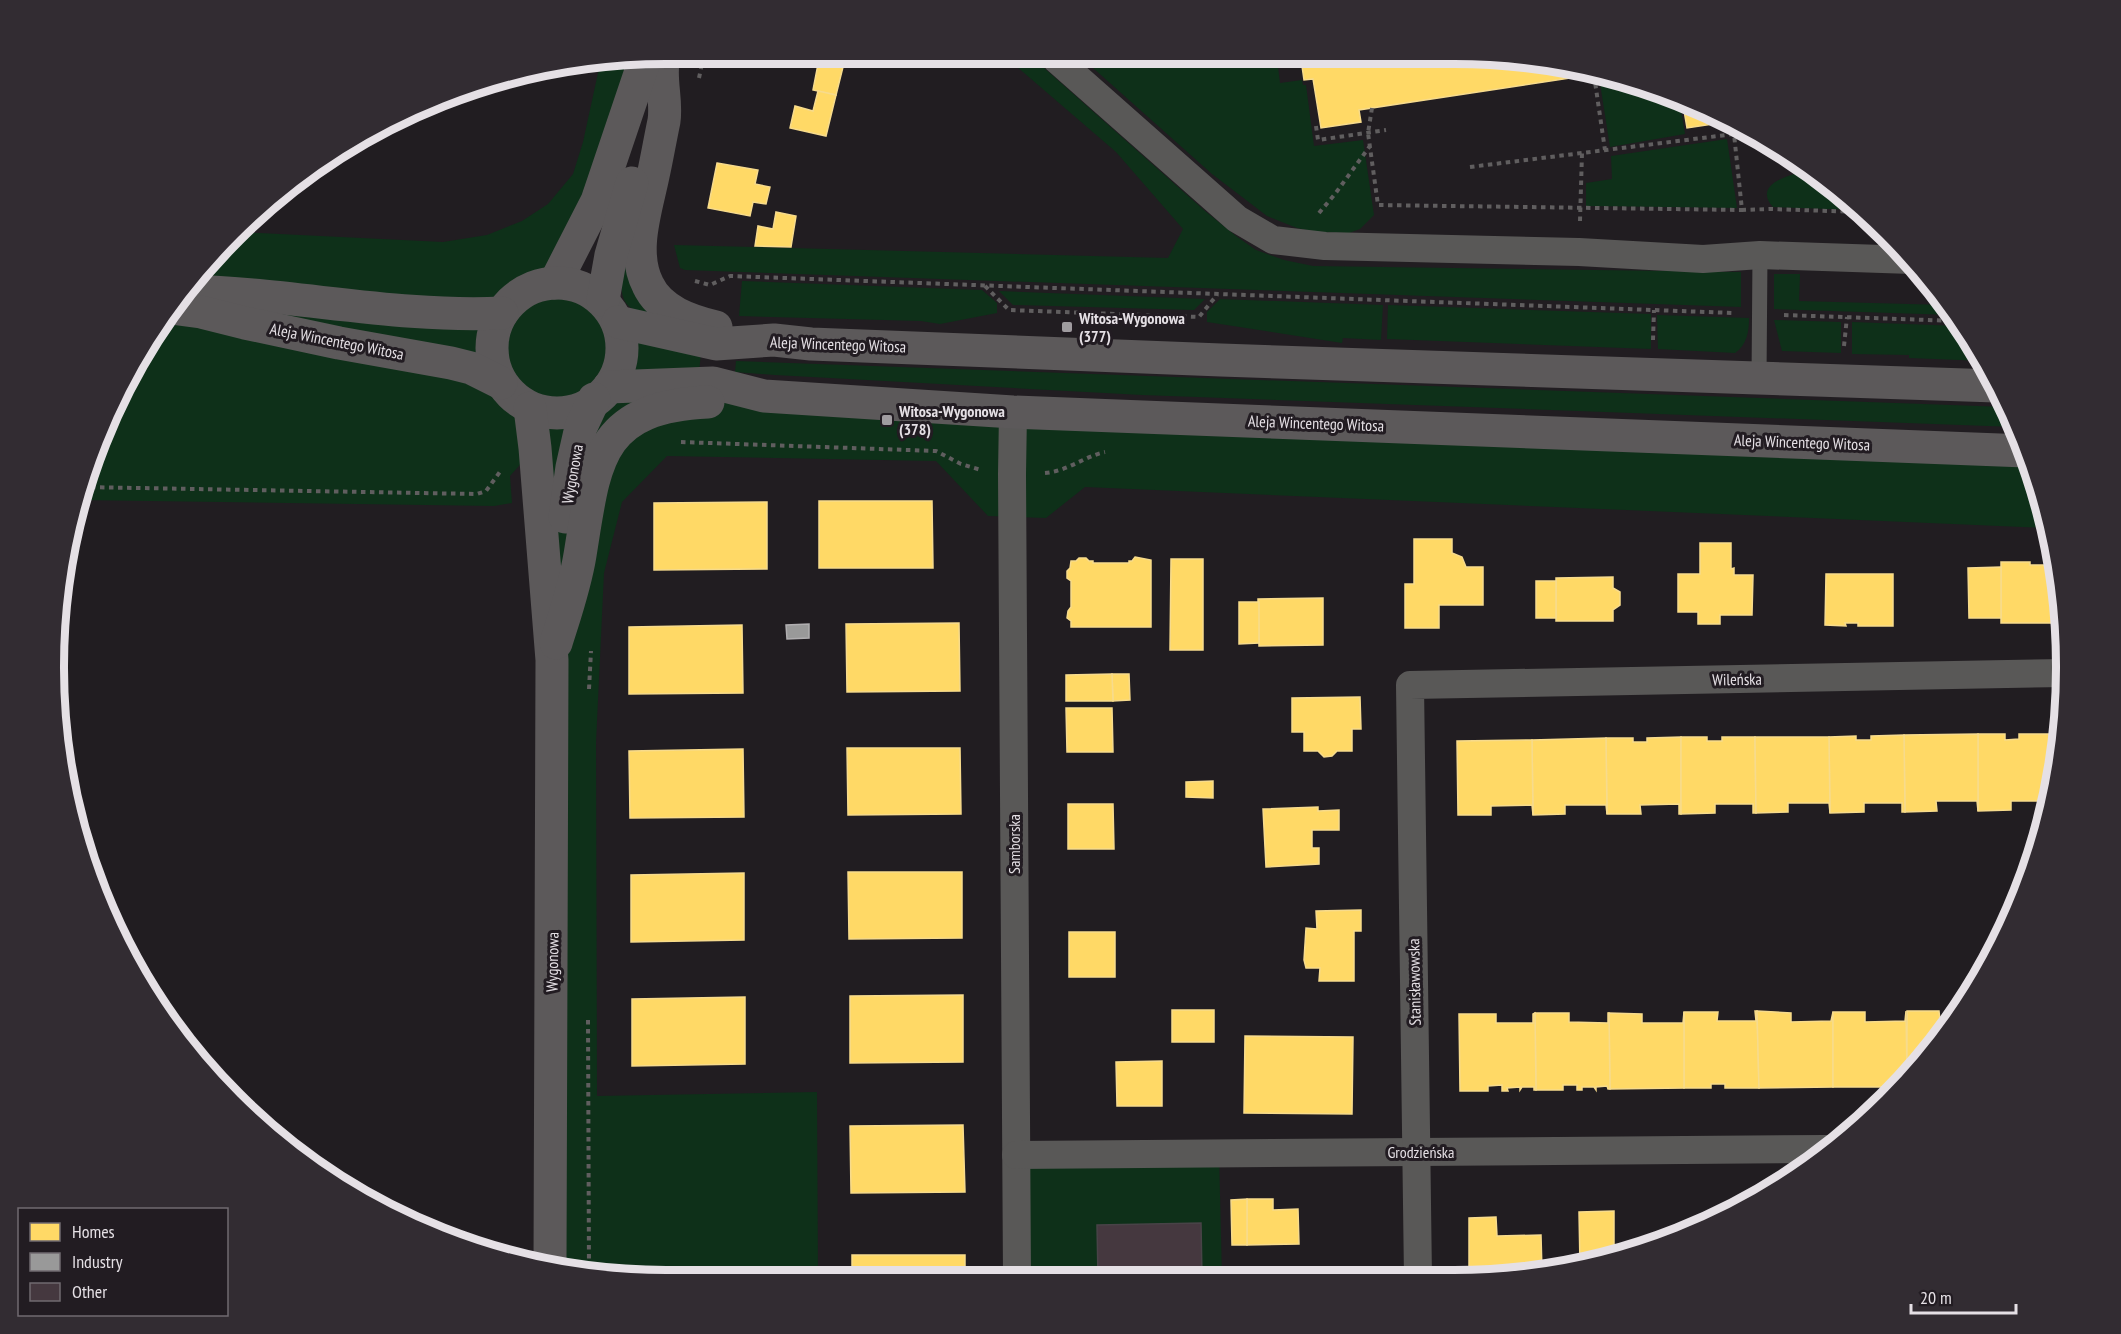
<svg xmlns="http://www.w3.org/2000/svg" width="2121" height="1334" viewBox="0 0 2121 1334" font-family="'PT Sans Narrow',sans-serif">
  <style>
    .green { fill: #0e3019 }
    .homes { fill: #ffd966; stroke: #f7db8c; stroke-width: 1.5 }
    .industry { fill: #999; stroke: #b0aeb0; stroke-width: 1.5 }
    .building { fill: #45383f; stroke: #484347; stroke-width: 1.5 }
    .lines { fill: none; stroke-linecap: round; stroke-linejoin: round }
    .path { stroke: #605e5f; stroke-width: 4; stroke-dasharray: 4.5 4.5; stroke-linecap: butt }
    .lane { stroke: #595857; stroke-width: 15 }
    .street { stroke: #595857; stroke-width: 28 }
    .secondary { stroke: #5c595a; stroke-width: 33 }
    .poi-dot { fill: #a09ca0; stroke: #221c22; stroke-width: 2 }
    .labels { text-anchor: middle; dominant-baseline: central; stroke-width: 6; stroke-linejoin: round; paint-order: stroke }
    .poi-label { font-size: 16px; font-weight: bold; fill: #e5e0e5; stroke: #221c22; text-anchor: start }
    .street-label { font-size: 16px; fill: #e5e0e5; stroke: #221c22 }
    .rim { fill: none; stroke: #e5e0e5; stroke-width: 8 }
  </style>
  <rect width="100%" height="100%" fill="#211d21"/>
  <g class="green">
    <path d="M601,59h44l-76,226 20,6 29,31 3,25 -3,20 -9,19 1417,65 9,19 13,58 -963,-41 -39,31 -58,-2 -52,-55 -269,-5 -45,46 -18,71 -8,169 1,354 220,-4 1,184 -231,-1 -37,-10 -16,-816 -24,27 2,27 -18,3 -415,-6 8,-30 49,-109 44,-67 54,-61 2,-1 207,10 44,-7 35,-14 26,-17 25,-30 10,-32z"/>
    <path d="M1008,59h26l171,152 31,25 20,14 28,10 29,6 428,6v35l-1056,-37 -5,-2 -6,-23 494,13 15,-29 -67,-77z"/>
    <path d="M1083,59h114l26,6v-6h54l3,24 22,-3 1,5h3l8,61 49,-6 11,75 -14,14 -11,4 -32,-1 -20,-4 -30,-12 -55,-42z"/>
    <path d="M1599,77l80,21 6,36 -75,13z"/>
    <path d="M1727,139l10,69 -151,-2v-23l26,-4 -1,-23z"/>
    <path d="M1810,171l17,10 31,29 -85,-3c-22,-24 21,-34 37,-36z"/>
    <path d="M624,263l30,53c-7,-2 -18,-4 -23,-8 -14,-10 -9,-32 -7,-45z"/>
    <path d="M1774,274h26l-1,27 146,4 8,10 -179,-6z"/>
    <path d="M742,281l240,9 15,13v10l-57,11 -19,-3 -182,-5z"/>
    <path d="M999,291l206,8 -11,11 -181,-5z"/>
    <path d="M1220,299l163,6 -2,35 -38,-2 -1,5 -135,-21v-10z"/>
    <path d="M1388,305l263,9v35l-264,-10z"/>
    <path d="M1657,315l92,3c0,13 -2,27 -14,35l-77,-4z"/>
    <path d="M1774,320l67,2v31l-59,-2z"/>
    <path d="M1852,322l108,4 25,35 -76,-3v-3l-57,-1z"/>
    <path d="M636,340l65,13 -2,19 -66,-1z"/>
    <path d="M736,361l1270,46 9,20 -873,-32 -367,-20 -40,-3z"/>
    <path d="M1219,1154l3,123h-205l-1,-122z"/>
  </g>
  <g class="homes">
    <path d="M763,59h19l-1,4z"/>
    <path d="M819,59h26l-9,36 -23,-5z"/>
    <path d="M1301,59h233l49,13 1,4 -225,34 2,12 -40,6 -8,-49 -9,1z"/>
    <path d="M818,91l18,4 -10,41 -36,-8 5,-22 18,5z"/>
    <path d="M1682,99l7,2 37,21 -39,6z"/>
    <path d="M717,163l41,7 -3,14 15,3 -4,17 -13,-2 -3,14 -42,-8z"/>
    <path d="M776,212l20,4 -5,31 -36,-1 3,-20 15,3z"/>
    <path d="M819,501h113l1,67h-114z"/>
    <path d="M767,502v67l-113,1v-67z"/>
    <path d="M1414,539h38v14l10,4 4,10h17v38h-44v23h-34v-44h9z"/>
    <path d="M1700,543h31v26l3,-1v7h19l-1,40h-32v9h-22v-12h-20v-38h22z"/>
    <path d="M1135,557l16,3v67h-80v-6l-4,-3 1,-7 3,-4v-26l-4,-3v-7l3,-3 1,-7h5l3,-3h7l3,3h4v2h36v-2h3z"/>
    <path d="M1171,559h32v91h-33z"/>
    <path d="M2001,562h29v3h25l1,-3 6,25 1,36h-62z"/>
    <path d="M2001,567v51h-32l-1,-50z"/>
    <path d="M1826,574h67v52h-35v-3h-13l1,3 -21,-1z"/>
    <path d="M1613,577v11l7,4v13l-7,5v11h-57v-43z"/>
    <rect x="1536" y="581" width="20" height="37"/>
    <path d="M1323,598v47l-64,1 -1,-47z"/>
    <path d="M1239,602h20v41l-20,1z"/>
    <path d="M959,623l1,68 -113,1 -1,-68z"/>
    <path d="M742,625l1,68 -114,1v-67z"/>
    <path d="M1112,674h17l1,26 -17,1z"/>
    <path d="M1112,674l1,27h-47v-26z"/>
    <path d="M1360,697l1,32h-9v22h-15l-5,5 -8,1 -6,-6h-14v-19h-12v-34z"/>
    <path d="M1066,708h46l1,44h-46z"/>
    <path d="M1978,734h27v6l14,-1v-5h35l1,40 -5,27h-39v9l-33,1z"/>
    <path d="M1978,734v77l-1,-10h-41l1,10 -32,1 -1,-77z"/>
    <path d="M1904,735l1,77h-3v-9h-38v9l-34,1 -1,-76 27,-1v4h15v-4z"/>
    <path d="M1681,737v77h-2v-10l-39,1 1,9h-34l-1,-76h27v4h14v-4z"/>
    <path d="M1681,737h26v4h15v-4h33l1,76h-3v-9h-38v9l-34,1z"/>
    <path d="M1755,737h74l1,76 -1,-10h-41v9l-32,1z"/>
    <path d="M1606,738l1,76 -1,-9h-41v9l-32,1 -1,-75z"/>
    <path d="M1532,740l1,75 -1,-10 -41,1v9h-33l-1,-74z"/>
    <path d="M847,748h113l1,66 -113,1z"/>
    <path d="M743,749l1,68 -114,1 -1,-67z"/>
    <path d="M1213,781v17l-27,-1v-15z"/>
    <path d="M1068,804h45l1,45h-46z"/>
    <path d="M1318,807v4l21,-1v20h-27v18h7v16l-53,3 -3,-58z"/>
    <path d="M848,872h114v66l-113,1z"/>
    <path d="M744,873v67l-113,2v-67z"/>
    <path d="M1361,910v21h-7v50h-35l1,-13h-14l-2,-8 2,-32 11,1 -1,-18z"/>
    <rect x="1069" y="932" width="46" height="45"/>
    <path d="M963,995v67l-113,1v-67z"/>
    <path d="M745,997v67l-113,2v-67z"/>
    <rect x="1172" y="1010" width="42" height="32"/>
    <path d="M1755,1011h2l2,77h-34v-4h-14v4h-27v-76h34l-1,9h39z"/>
    <path d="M1757,1011l34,2v9l40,-1 2,-9v75l-74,1z"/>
    <path d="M1906,1011l1,65 -10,11h-64v-75h32v10l40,-1z"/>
    <path d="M1907,1011h32l1,10h13l-13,19 -33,36z"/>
    <path d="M1684,1012v76l-74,1 -1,-76 33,1v9h41z"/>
    <path d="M1535,1013h34v9l39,1v-10h1l1,76h-2l-1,-3 -11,1v3l-2,-3h-12v3h-5v-5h-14v5h-27z"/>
    <path d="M1535,1013l1,77h-2v-3h-12l-2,3v-3l-13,1 1,3h-6v-6l-14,1v5h-28l-1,-77h37v9h37v-9z"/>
    <path d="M1245,1036l108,1 -1,77 -108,-1z"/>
    <path d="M1162,1061v45h-45l-1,-44z"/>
    <path d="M963,1125l2,67 -114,1 -1,-67z"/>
    <path d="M1247,1199h26v11l25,-1 1,35 -52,1z"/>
    <path d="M1247,1199v46h-15l-1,-45z"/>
    <path d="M1614,1211v34h11l2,-3h10l4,-4h7l3,3h4v2l-42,16 -33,6 -1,-53z"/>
    <path d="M1721,1211h13l-13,7z"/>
    <path d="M1496,1217l1,19 44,-1 1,36 -48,8h-25v-61z"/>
    <rect x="852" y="1255" width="113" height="21"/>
  </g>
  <path class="industry" d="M809,624v14l-22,1 -1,-14z"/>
  <path class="building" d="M1201,1223l1,54h-104l-1,-52z"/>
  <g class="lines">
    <g class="path">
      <path d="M1594,75l11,75"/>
      <path d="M699,78l4,-19"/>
      <path d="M1372,108l-4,25 10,72 364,5"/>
      <path d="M1316,126l2,14 68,-10"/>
      <path d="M1735,127l-1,7 10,-2"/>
      <path d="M1470,167l264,-33 8,76 28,-1 91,3"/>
      <path d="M1319,213l16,-19 35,-48"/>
      <path d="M1580,221l2,-68"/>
      <path d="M695,281l15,4 20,-9 1004,37"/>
      <path d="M985,286l24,24 190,7 18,-22"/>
      <path d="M1784,315l173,6"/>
      <path d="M1653,340l1,-30"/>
      <path d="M1844,346l3,-29"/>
      <path d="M681,442l255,9 25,13 20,6"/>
      <path d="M1045,473c23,-2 38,-16 60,-21"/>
      <path d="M82,487l395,7 9,-3 16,-22"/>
      <path d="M589,689l2,-38"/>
      <path d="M588,1020l1,255"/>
    </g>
    <path class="lane" d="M1759,378l1,-123"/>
    <g class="street">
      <path d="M1056,59l181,160 36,21 52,6 254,6 124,7 57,-4 152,5"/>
      <path d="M1013,412l-1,62 5,803"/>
      <path d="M1016,1155l810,-6"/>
      <path d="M1418,1278l-8,-593 655,-12"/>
    </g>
    <g class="secondary">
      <path d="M663,62c-3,20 4,39 1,59 -4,19 -7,37 -11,55 -7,34 -22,76 -5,109 12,26 43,36 68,42"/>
      <path d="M555,283l42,-82 48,-142"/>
      <circle cx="557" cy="348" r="65"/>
      <path d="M183,291c107,2 212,27 319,22"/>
      <path d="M603,300l8,-45 21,-72"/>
      <path d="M171,308l30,4 44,11 94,20 112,20 20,5 30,15"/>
      <path d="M618,322l98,22 58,-4 37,4 410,16 775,26"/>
      <path d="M609,387l104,-4 51,13 249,16 1013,39"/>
      <path d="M530,408l5,40 17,212 -2,605"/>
      <path d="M565,517l7,-50 9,-40 13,-28"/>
      <path d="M556,643c9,-29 19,-57 24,-88 15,-92 16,-148 128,-153"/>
    </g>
  </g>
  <g class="poi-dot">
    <rect x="1061" y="321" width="12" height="12" rx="3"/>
    <rect x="881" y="414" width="12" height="12" rx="3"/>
  </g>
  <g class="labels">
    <g class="poi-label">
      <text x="1079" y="318">Witosa-Wygonowa<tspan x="1079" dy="18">(377)</tspan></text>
      <text x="899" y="411">Witosa-Wygonowa<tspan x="899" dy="18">(378)</tspan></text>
    </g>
    <g class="street-label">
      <text transform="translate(337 341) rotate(11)">Aleja Wincentego Witosa</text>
      <text transform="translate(838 344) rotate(2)">Aleja Wincentego Witosa</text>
      <text transform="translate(1316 423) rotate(2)">Aleja Wincentego Witosa</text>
      <text transform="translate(1802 442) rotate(2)">Aleja Wincentego Witosa</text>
      <text transform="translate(572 474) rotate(-80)">Wygonowa</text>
      <text transform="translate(1737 679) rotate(-1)">Wileńska</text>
      <text transform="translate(1014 844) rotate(-90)">Samborska</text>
      <text transform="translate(552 962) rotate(-89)">Wygonowa</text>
      <text transform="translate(1414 982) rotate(-91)">Stanisławowska</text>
      <text x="1421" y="1152">Grodzieńska</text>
    </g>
  </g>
  <path d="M0 0H2121V1334H0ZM666 64H1454A602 602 0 0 1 2056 666V668A602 602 0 0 1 1454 1270H666A602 602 0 0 1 64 668V666A602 602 0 0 1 666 64Z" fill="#322c32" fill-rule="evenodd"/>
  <path class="rim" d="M666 64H1454A602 602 0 0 1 2056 666V668A602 602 0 0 1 1454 1270H666A602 602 0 0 1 64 668V666A602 602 0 0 1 666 64Z"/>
  <rect x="18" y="1208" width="210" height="108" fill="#221c22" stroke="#706a70" stroke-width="1.5"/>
  <rect x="30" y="1223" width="30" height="18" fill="#ffd966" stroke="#706a70" stroke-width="1.5"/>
  <text x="72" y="1238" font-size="18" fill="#e5e0e5">Homes</text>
  <rect x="30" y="1253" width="30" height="18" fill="#999999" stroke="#706a70" stroke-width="1.5"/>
  <text x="72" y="1268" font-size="18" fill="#e5e0e5">Industry</text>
  <rect x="30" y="1283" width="30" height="18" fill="#45383f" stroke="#706a70" stroke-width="1.5"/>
  <text x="72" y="1298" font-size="18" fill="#e5e0e5">Other</text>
  <path d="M1911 1304v9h105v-9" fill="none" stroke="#e5e0e5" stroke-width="3"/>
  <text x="1920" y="1304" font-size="18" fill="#e5e0e5" stroke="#221c22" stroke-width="4.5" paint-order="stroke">20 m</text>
</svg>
